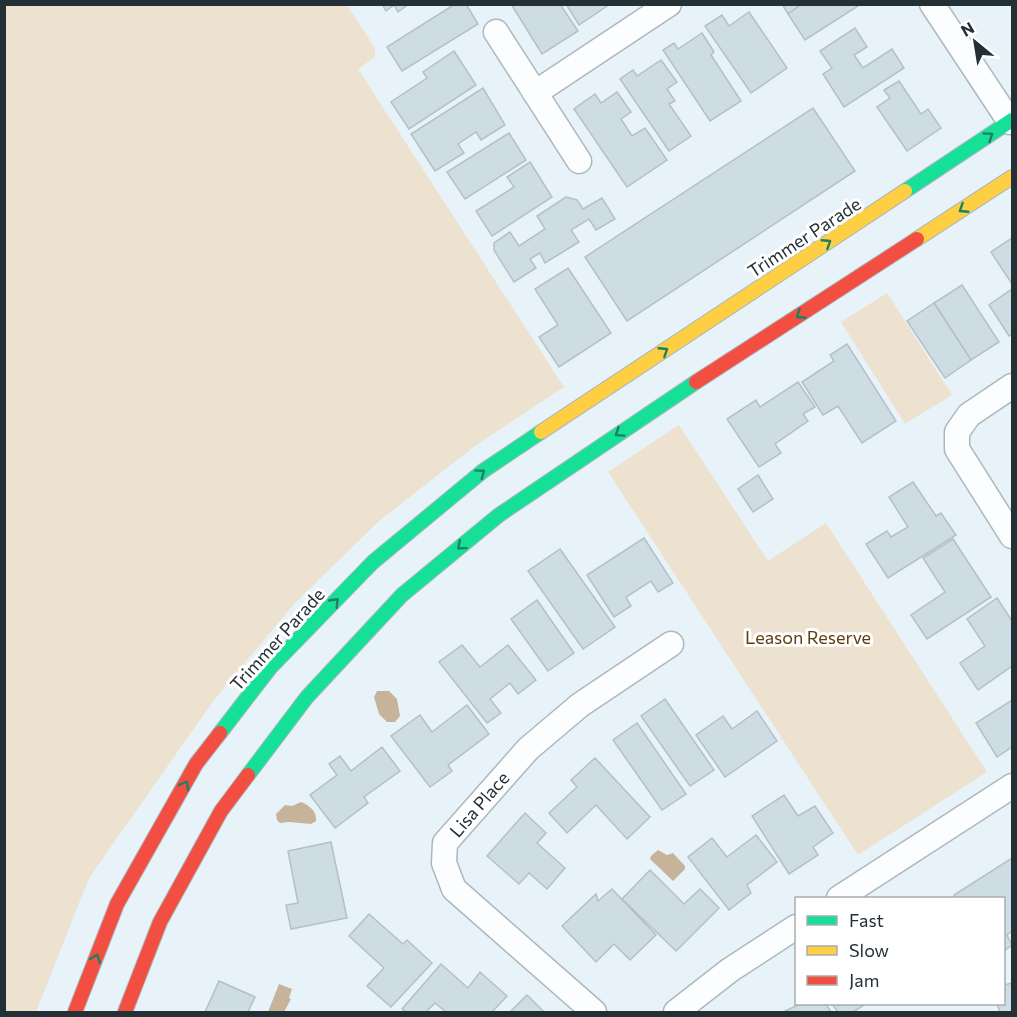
<svg xmlns="http://www.w3.org/2000/svg" width="1017" height="1017" viewBox="0 0 1017 1017" font-family="Commissioner,sans-serif">
  <style>
    .green { fill: #ede1d0 }
    .water { fill: #c7b399 }
    .building { fill: #cedde4; stroke: #b5c0c5; stroke-width: 1.5 }
    .lines { fill: none; stroke-linecap: round; stroke-linejoin: round }
    .street-casing { stroke: #adb8bd; stroke-width: 27 }
    .fast-casing { stroke: #adb8bd; stroke-width: 16 }
    .slow-casing { stroke: #adb8bd; stroke-width: 16 }
    .jam-casing { stroke: #adb8bd; stroke-width: 16 }
    .street { stroke: #fcfdfe; stroke-width: 24 }
    .fast { stroke: #16e098; stroke-width: 14 }
    .slow { stroke: #ffcf43; stroke-width: 14 }
    .jam { stroke: #f24e42; stroke-width: 14 }
    .oneway { stroke: #1d8062 }
    .labels { text-anchor: middle; dominant-baseline: central; stroke-width: 6; stroke-linejoin: round; paint-order: stroke }
    .street-label { font-size: 18px; fill: #233136; stroke: #fff }
    .park-label { font-size: 18px; fill: #603e0c; stroke: #fff }
  </style>
  <rect width="100%" height="100%" fill="#e8f3f9"/>
  <g class="green">
    <path d="M5,4l342,1 28,43v9l-17,12 206,318 -89,59 -96,75 -85,83 -80,96 -125,178 -53,134h-32z"/>
    <path d="M887,293l65,102 -47,29 -64,-102z"/>
    <path d="M679,425l89,136 58,-38 161,249 -129,83 -250,-383z"/>
  </g>
  <g class="water">
    <path d="M377,691h12l8,8 3,17 -5,6h-8l-8,-8 -5,-17z"/>
    <path d="M301,802c9,4 16,9 15,19l-5,3 -22,-2 -9,1 -3,-3 -1,-6 9,-9 7,1z"/>
    <path d="M658,850l9,5 6,-2 12,13v3l-12,12 -23,-22 1,-3z"/>
    <path d="M279,984l13,5 -3,9 2,1 -7,13h-16z"/>
  </g>
  <g class="building">
    <path d="M382,4h27l-11,8 -4,-7 -8,6z"/>
    <path d="M455,4h11l12,20 -76,47 -15,-24z"/>
    <path d="M511,4h49l18,27 -36,23z"/>
    <path d="M566,4h44l-31,21z"/>
    <path d="M782,4h20l-14,10z"/>
    <path d="M802,4h59l-56,36 -17,-26z"/>
    <path d="M749,12l38,56 -36,25 -46,-67 17,-11 7,11z"/>
    <path d="M855,28l12,19 -13,8 9,13 29,-19 12,19 -60,39 -21,-33 9,-6 -12,-17z"/>
    <path d="M702,33l12,19 -3,3 30,46 -31,20 -47,-71 11,-7 4,6z"/>
    <path d="M454,51l22,34 -67,44 -18,-27 36,-24 -4,-6z"/>
    <path d="M661,60l16,22 -10,7 8,12 -6,3 22,32 -22,15 -49,-72 13,-9 4,6z"/>
    <path d="M899,81l22,33 7,-5 13,19 -34,23 -30,-44 13,-9 -6,-8z"/>
    <path d="M483,88l22,37 -24,15 -5,-8 -18,12 6,9 -29,18 -24,-37z"/>
    <path d="M617,92l14,20 -10,7 11,17 13,-8 22,32 -40,27 -53,-78 21,-15 6,9z"/>
    <path d="M813,108l42,63 -228,150 -42,-64z"/>
    <path d="M509,133l17,27 -61,39 -18,-27z"/>
    <path d="M530,162l22,35 -60,39 -16,-25 38,-24 -7,-10z"/>
    <path d="M566,197l11,3 6,9 19,-11 13,21 -19,11 -7,-11 -18,11 8,12 -34,21 -5,-10 -10,6 6,9 -22,14 -20,-32v-7l16,-11 9,14 26,-17 -8,-13z"/>
    <path d="M1012,238v46l-21,-32z"/>
    <path d="M568,268l43,65 -52,34 -20,-30 19,-12 -23,-36z"/>
    <path d="M962,285l37,57 -28,18 -37,-57z"/>
    <path d="M1012,289v45l-3,2 -20,-31z"/>
    <path d="M934,303l37,57 -26,18 -38,-57z"/>
    <path d="M847,344l49,77 -34,22 -24,-37 -15,9 -21,-33 32,-21 -4,-6z"/>
    <path d="M798,382l17,25 -12,7 5,7 -33,23 6,9 -22,14 -32,-48 29,-19 4,7z"/>
    <path d="M758,475l15,24 -20,13 -15,-23z"/>
    <path d="M913,482l23,34 5,-3 15,22 -68,43 -22,-34 21,-13 4,6 17,-10 -19,-30z"/>
    <path d="M644,538l29,45 -15,9 -7,-11 -25,16 5,9 -17,11 -27,-42z"/>
    <path d="M953,539l38,58 -64,42 -16,-24 34,-23 -22,-34z"/>
    <path d="M560,549l55,78 -32,22 -55,-78z"/>
    <path d="M997,598l15,23v45l-34,24 -18,-27 25,-17 -18,-27z"/>
    <path d="M537,600l37,53 -26,18 -37,-52z"/>
    <path d="M462,645l18,22 28,-22 28,35 -18,14 -8,-11 -20,16 11,14 -14,10 -48,-61z"/>
    <path d="M665,699l49,71 -24,16 -49,-70z"/>
    <path d="M1012,700v47l-15,10 -21,-34z"/>
    <path d="M467,705l22,29 -41,31 4,6 -22,16 -39,-51 29,-21 12,17z"/>
    <path d="M757,711l20,30 -52,36 -29,-42 27,-19 9,13z"/>
    <path d="M637,723l49,71 -24,16 -49,-70z"/>
    <path d="M382,747l18,24 -36,26 4,6 -33,25 -25,-33 27,-20 -8,-11 11,-8 11,15z"/>
    <path d="M595,758l55,59 -23,22 -31,-34 -29,28 -18,-20 28,-26 -6,-7z"/>
    <path d="M784,795l14,21 17,-10 18,27 -20,14 5,8 -29,19 -37,-58z"/>
    <path d="M525,813l21,20 -9,10 28,25 -18,21 -18,-16 -10,11 -32,-28z"/>
    <path d="M756,835l21,27 -30,23 4,8 -22,17 -41,-53 24,-19 15,19z"/>
    <path d="M331,842l16,76 -56,11 -5,-24 12,-2 -10,-52z"/>
    <path d="M1012,858v73l-5,4 5,10 -8,6v-53h-48l-2,-3z"/>
    <path d="M650,870l34,34 16,-15 19,19 -43,43 -54,-52z"/>
    <path d="M612,889l44,46 -26,25 -16,-16 -18,18 -34,-36 34,-32 2,7z"/>
    <path d="M369,914l34,30 4,-4 25,23 -41,44 -24,-21 17,-18 -35,-32z"/>
    <path d="M441,964l27,24 12,-16 27,24 -15,16h-46l-11,-9 -9,9h-20l-4,-3z"/>
    <path d="M219,981l36,16 -7,15h-43z"/>
    <path d="M1012,983v29h-12l-3,-8h7v-19z"/>
    <path d="M527,995l17,17h-34z"/>
    <path d="M800,1004h26l5,8h-48z"/>
    <path d="M832,1004h34l-13,8h-15z"/>
  </g>
  <g class="lines">
    <g class="street-casing">
      <g id="street">
        <path d="M932,4l78,118"/>
        <path d="M496,32l83,129"/>
        <path d="M535,93l134,-89"/>
        <path d="M1012,386l-43,29 -12,17v17l55,87"/>
        <path d="M839,898l173,-112"/>
        <path d="M594,1012l-140,-123 -10,-26 1,-20 83,-94 52,-44 91,-61"/>
        <path d="M676,1012l54,-42 66,-43"/>
      </g>
    </g>
    <g class="fast-casing">
      <g id="fast">
        <path d="M905,191l107,-71"/>
        <path d="M220,733l50,-65 103,-106 110,-91 58,-39"/>
        <path d="M248,775l59,-78 95,-102 97,-80 197,-133"/>
      </g>
    </g>
    <g class="slow-casing">
      <g id="slow">
        <path d="M917,239l95,-62"/>
        <path d="M541,432l364,-241"/>
      </g>
    </g>
    <g class="jam-casing">
      <g id="jam">
        <path d="M696,382l221,-143"/>
        <path d="M75,1012l42,-108 79,-140 24,-31"/>
        <path d="M125,1012l35,-90 61,-111 27,-36"/>
      </g>
    </g>
    <use href="#street" class="street"/>
    <use href="#fast" class="fast"/>
    <use href="#slow" class="slow"/>
    <use href="#jam" class="jam"/>
  </g>
  <defs><path id="oneway-chevron" d="M-2-3.5L2.5 0L-2 3.5" fill="none" stroke-width="1.6" stroke-linecap="round" stroke-linejoin="round" transform="scale(1.5)"/></defs>
  <g class="oneway">
    <use href="#oneway-chevron" transform="translate(989 136) rotate(-34)"/>
    <use href="#oneway-chevron" transform="translate(963 209) rotate(147)"/>
    <use href="#oneway-chevron" transform="translate(827 243) rotate(-33)"/>
    <use href="#oneway-chevron" transform="translate(800 315) rotate(147)"/>
    <use href="#oneway-chevron" transform="translate(664 351) rotate(-33)"/>
    <use href="#oneway-chevron" transform="translate(619 433) rotate(146)"/>
    <use href="#oneway-chevron" transform="translate(481 473) rotate(-37)"/>
    <use href="#oneway-chevron" transform="translate(461 546) rotate(140)"/>
    <use href="#oneway-chevron" transform="translate(335 602) rotate(-46)"/>
    <use href="#oneway-chevron" transform="translate(185 785) rotate(-60)"/>
    <use href="#oneway-chevron" transform="translate(96 958) rotate(-69)"/>
  </g>
  <g class="labels">
    <g class="street-label">
      <text transform="translate(804 237) rotate(-33)">Trimmer Parade</text>
      <text transform="translate(277 639) rotate(-48)">Trimmer Parade</text>
      <text transform="translate(479 804) rotate(-49)">Lisa Place</text>
    </g>
    <g class="park-label">
      <text x="808" y="637">Leason Reserve</text>
    </g>
  </g>
  <rect width="1017" height="1017" fill="none" stroke="#233136" stroke-width="12"/>
  <rect x="795" y="897" width="210" height="108" fill="#ffffff" stroke="#a7adaf" stroke-width="1.5"/>
  <rect x="807" y="916" width="30" height="9" fill="#16e098" stroke="#a7adaf" stroke-width="1.5"/>
  <text x="849" y="927" font-size="18" fill="#233136">Fast</text>
  <rect x="807" y="946" width="30" height="9" fill="#ffcf43" stroke="#a7adaf" stroke-width="1.5"/>
  <text x="849" y="957" font-size="18" fill="#233136">Slow</text>
  <rect x="807" y="976" width="30" height="9" fill="#f24e42" stroke="#a7adaf" stroke-width="1.5"/>
  <text x="849" y="987" font-size="18" fill="#233136">Jam</text>
  <g transform="translate(975 42) rotate(330)" stroke="#ffffff" stroke-width="4.5" paint-order="stroke">
  <path d="M0-4.5L10 22L0 15L-10 22Z" fill="#233136"/>
  <text y="-9" font-size="16" font-weight="bold" text-anchor="middle" fill="#233136">N</text>
  </g>
</svg>
